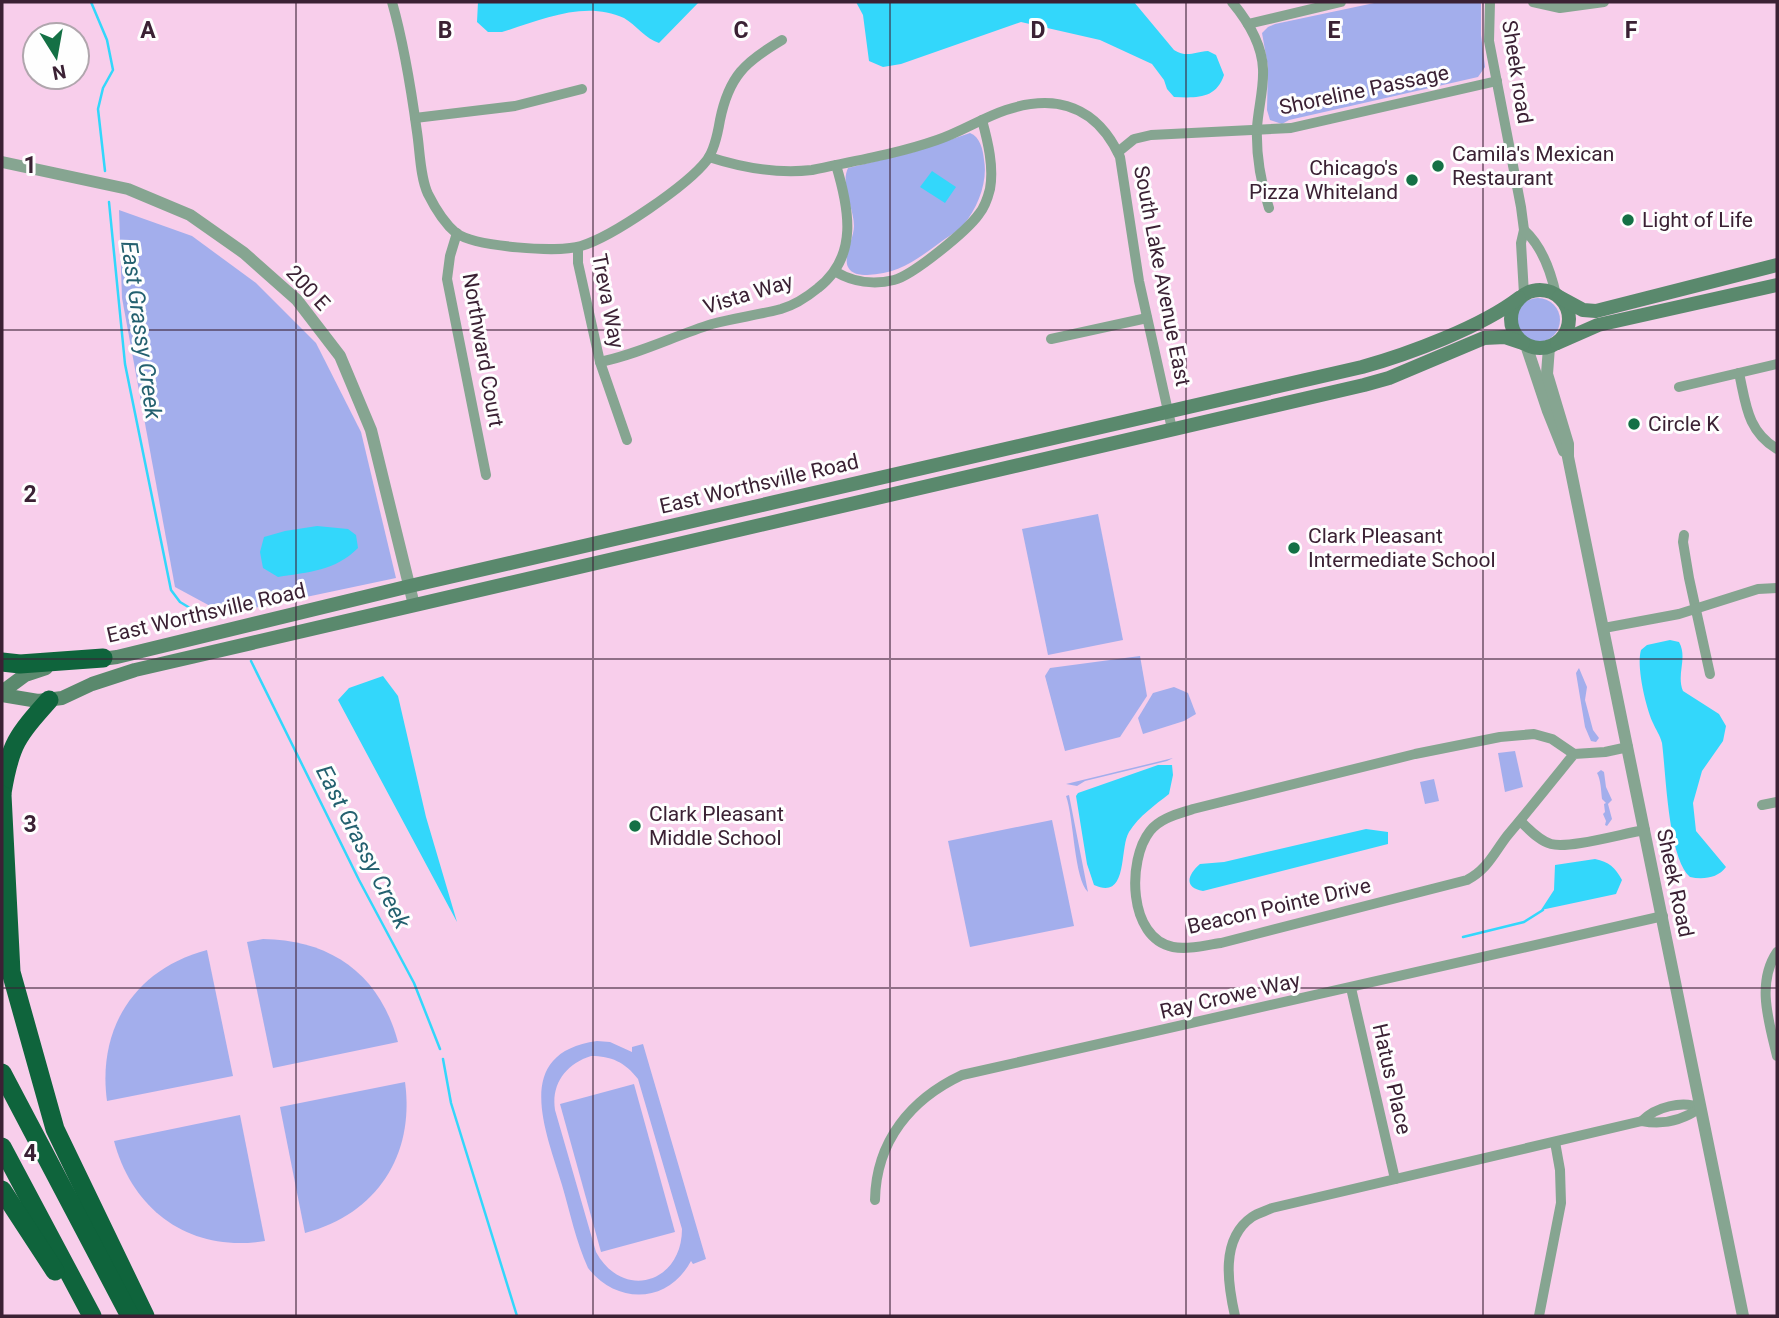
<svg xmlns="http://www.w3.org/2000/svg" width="1779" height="1318" viewBox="0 0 1779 1318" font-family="Roboto,sans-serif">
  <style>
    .green { fill: #a3aeec; fill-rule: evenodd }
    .water { fill: #33d7fb }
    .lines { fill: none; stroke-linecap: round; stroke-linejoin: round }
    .stream { stroke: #33d7fb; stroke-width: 2.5 }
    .minor { stroke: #86a591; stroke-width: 10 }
    .tertiary { stroke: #86a591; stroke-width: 12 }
    .secondary { stroke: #5a896d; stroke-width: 14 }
    .motorway { stroke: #0f643c; stroke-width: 19 }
    .grid { fill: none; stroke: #3b2134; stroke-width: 2; stroke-opacity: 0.55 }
    .poi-dot { fill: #147045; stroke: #fefefe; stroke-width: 2.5 }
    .labels { text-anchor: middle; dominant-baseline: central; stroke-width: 6; stroke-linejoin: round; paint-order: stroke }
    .street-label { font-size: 21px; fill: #3b2134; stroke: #fefefe }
    .poi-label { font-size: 21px; fill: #3b2134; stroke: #fefefe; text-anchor: start }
    .water-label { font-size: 23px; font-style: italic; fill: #23606f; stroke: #fefefe }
    .grid-label { font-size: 23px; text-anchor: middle; font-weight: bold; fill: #3b2134; stroke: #fefefe; stroke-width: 6; stroke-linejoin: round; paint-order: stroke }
  </style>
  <rect width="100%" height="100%" fill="#f8ceeb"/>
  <g class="green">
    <path d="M1379,2h102v33l4,32 -7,10 -189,43 -7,4 -12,-4 -3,-10 1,-43 -6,-34 6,-6 7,-3z"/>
    <path d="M970,133c10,4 13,16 14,27 4,21 -6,48 -20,64 -7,8 -17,13 -26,20 -23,17 -41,30 -71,31 -7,0 -16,-1 -19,-8 -5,-10 6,-29 6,-41 0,-18 -14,-41 -6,-58l66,-16z"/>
    <path d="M119,210l73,26 64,47 60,60 45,89 35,146 -171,36 -50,-27 -53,-289z"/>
    <circle cx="1538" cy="320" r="22"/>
    <path d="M1098,514l25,126 -75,15 -26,-126z"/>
    <path d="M1140,656l7,40 -27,41 -55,14 -20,-75 5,-8z"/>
    <path d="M1579,668l8,19 -2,13 8,30 6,8 -3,4 -5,-1 -6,-14 -9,-54z"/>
    <path d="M1174,687l14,6 8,21 -12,7 -41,13 -5,-16 15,-25z"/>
    <path d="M1515,751l8,36 -18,5 -7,-39z"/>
    <path d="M1173,758l-6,3 -82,20 -8,5 -11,-2z"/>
    <path d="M1601,770l3,2 2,15 6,13 -4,4 4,15 -5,7 -2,-1 1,-4 -3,-7 2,-2 -1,-8 2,-1 -4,-4c-1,-8 -1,-19 -5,-26z"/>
    <path d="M1434,779l5,22 -14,3 -5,-22z"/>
    <path d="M1069,795l19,97c-14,-13 -14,-74 -22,-96z"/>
    <path d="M1052,820l22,106 -104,21 -22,-106z"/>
    <path d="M263,939c69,1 117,36 135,103l-125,26 -26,-126z"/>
    <path d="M207,950l26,126 -126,25c-10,-73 28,-132 100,-151z"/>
    <path d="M597,1041l13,1 22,10v-5l11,-3 63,215 -13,5 -2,-3c-23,43 -74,44 -103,7 -12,-26 -18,-56 -26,-83 -16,-54 -51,-132 35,-144zM591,1056c20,0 34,6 47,23l44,150c0,54 -59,72 -86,23l-41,-142c-4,-26 11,-46 36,-54z"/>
    <path d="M405,1082c10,73 -28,132 -100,151l-25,-126z"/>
    <path d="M634,1084l41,148 -74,20 -41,-148z"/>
    <path d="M240,1115l25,126c-74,12 -132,-29 -151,-100z"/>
  </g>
  <g class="water">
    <path d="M478,2h221l-40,41c-13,-4 -23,-18 -35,-25 -40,-18 -82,2 -122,14h-14l-11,-10z"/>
    <path d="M856,2h278l40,48c13,8 20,2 34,1l8,4 8,20c-8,24 -27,23 -50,22l-7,-8 -3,-9 -12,-16 -52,-24 -79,-18 -120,42 -18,3 -14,-6 -6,-46z"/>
    <path d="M932,171l24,16 -11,16 -25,-16z"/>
    <path d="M317,526l31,3 8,6 2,13c-23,23 -49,24 -80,29l-15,-9 -3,-16 4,-15 21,-6z"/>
    <path d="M1670,640l9,2c9,16 -3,32 4,49l36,23 7,12 -3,15 -21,30 -9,32 3,28 30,36c-8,11 -23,13 -36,10 -22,-19 -24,-104 -28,-134 -2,-8 -6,-13 -9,-20 -7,-15 -17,-57 -12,-73l6,-5z"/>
    <path d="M383,676l15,20 28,121 31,105 -119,-222 11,-12z"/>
    <path d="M1158,765h14l1,10 -4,19c-14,11 -30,22 -40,38 -10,16 0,69 -35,53l-7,-21 -11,-68 2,-3z"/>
    <path d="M1366,829l22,3v12l-185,47c-20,-3 -15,-17 -3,-27l24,-2z"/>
    <path d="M1595,859c14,3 20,8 27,21l-6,14 -75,16 13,-20 1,-25z"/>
  </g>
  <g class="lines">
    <g class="stream">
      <path d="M91,2l16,38 6,30 -10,18 -5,21 7,62"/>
      <path d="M109,202l16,162 46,226 9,12 20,12"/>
      <path d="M251,661l108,219 55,103 26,66"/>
      <path d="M1463,937l61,-15 19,-12"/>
      <path d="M443,1059l8,44 66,213"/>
    </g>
    <g class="minor">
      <path d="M392,2c12,42 19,86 25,130 3,19 3,45 11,62 7,14 16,29 28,39 20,14 102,20 125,13 31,-9 107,-61 126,-86 8,-11 11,-28 13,-40 9,-44 25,-58 62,-80"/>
      <path d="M1232,2c15,18 30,42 31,67 1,20 -5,40 -6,59 -1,27 4,55 12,80"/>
      <path d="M1490,2l-1,39 32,166 3,23 -3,13 3,51"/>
      <path d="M1533,2l27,6 44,-6"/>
      <path d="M1248,24l93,-22"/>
      <path d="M415,118l100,-12 67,-17"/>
      <path d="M1118,152l16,-13 17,-4 140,-7 206,-47"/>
      <path d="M709,157c34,11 68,17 103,13 42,-9 85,-16 125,-30 24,-8 45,-22 69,-30 51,-17 91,-3 114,47l19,124 33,148"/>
      <path d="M1524,230c18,16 27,42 32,65"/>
      <path d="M457,233l-7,23 -3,23 39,196"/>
      <path d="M578,247v16l22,99 27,78"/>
      <path d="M836,272c17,10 38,13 58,8 19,-5 73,-49 85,-66 5,-6 9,-17 11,-25 4,-22 -2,-47 -8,-69"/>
      <path d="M1051,339l96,-21"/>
      <path d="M600,362c39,-8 74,-26 112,-38 23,-6 46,-9 69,-15 14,-4 26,-12 37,-21 41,-32 31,-80 18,-123"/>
      <path d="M1739,373c7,31 8,58 38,76"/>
      <path d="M1679,387l98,-23"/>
      <path d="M1684,535l-1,7 6,36 21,96"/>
      <path d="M1604,628l75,-14 79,-25 19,-1"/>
      <path d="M1574,754c-22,27 -44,55 -67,82 -13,17 -20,34 -40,44l-246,63c-16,2 -32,7 -48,4 -45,-9 -46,-87 -23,-116 10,-13 28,-17 43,-22l222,-55 85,-17 34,-3 18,5 22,15 31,-2 23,-5"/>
      <path d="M1762,805l15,-3"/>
      <path d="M1520,821c9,8 19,20 31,23 19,5 73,-11 94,-14"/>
      <path d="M1777,952c-21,31 -8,70 0,104"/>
      <path d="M1351,988l44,191"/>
      <path d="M1642,1121c13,-14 41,-21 58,-13"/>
      <path d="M875,1200c1,-59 36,-101 87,-125l701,-159"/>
      <path d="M1235,1316c-7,-31 -15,-77 17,-99 6,-4 14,-6 20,-9l370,-87c21,4 41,-1 58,-13"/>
      <path d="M1539,1316l22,-113 -1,-33 -5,-28"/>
    </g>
    <g class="tertiary">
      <path d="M2,162l126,27 62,26 54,38 53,47 43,56 31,74 43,175"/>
      <path d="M1526,345l22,66 16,40"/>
      <path d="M1549,347l-2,27 21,70v13l175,859"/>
    </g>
    <g class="secondary">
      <circle cx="1540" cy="319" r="29"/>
      <path d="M1559,297l24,13 13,1 181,-46"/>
      <path d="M1557,343l41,-18 179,-40"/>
      <path d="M94,660l23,-3 293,-71 952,-219c47,-13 119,-40 157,-69"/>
      <path d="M2,692l23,-17 21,-7"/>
      <path d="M2,695l36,6 24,-3 30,-14 43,-14 1229,-285 25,-7 95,-40 21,-1 18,6"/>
    </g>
    <g class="motorway">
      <path d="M2,662l18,2 83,-6"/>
      <path d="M2,793c8,-49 15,-57 47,-93"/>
      <path d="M2,795l9,177 44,157 90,187"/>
      <path d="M2,1073l128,243"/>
      <path d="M2,1147l90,169"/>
      <path d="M2,1190l53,81"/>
    </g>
  </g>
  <path class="grid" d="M296,2v1314M593,2v1314M890,2v1314M1186,2v1314M1483,2v1314M2,330h1775M2,659h1775M2,988h1775"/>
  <g class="poi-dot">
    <circle cx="1438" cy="166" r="7"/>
    <circle cx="1412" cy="180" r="7"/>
    <circle cx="1628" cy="220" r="7"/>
    <circle cx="1634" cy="424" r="7"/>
    <circle cx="1294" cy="548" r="7"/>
    <circle cx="635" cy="826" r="7"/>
  </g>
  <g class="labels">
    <g class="street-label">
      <text transform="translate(1517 72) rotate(81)">Sheek road</text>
      <text transform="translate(1364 90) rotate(-12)">Shoreline Passage</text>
      <text transform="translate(1162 276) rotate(79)">South Lake Avenue East</text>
      <text transform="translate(308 288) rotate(47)">200 E</text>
      <text transform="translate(748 294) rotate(-17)">Vista Way</text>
      <text transform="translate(608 301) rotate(79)">Treva Way</text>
      <text transform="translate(483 350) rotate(80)">Northward Court</text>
      <text transform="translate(759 484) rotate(-13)">East Worthsville Road</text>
      <text transform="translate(206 613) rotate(-13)">East Worthsville Road</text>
      <text transform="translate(1675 883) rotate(78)">Sheek Road</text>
      <text transform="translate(1279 906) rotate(-13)">Beacon Pointe Drive</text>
      <text transform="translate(1230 996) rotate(-13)">Ray Crowe Way</text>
      <text transform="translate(1392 1079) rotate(77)">Hatus Place</text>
    </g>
    <g class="poi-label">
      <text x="1452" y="154">Camila's Mexican<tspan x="1452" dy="24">Restaurant</tspan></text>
      <text x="1398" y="168" text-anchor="end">Chicago's<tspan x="1398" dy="24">Pizza Whiteland</tspan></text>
      <text x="1642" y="220">Light of Life</text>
      <text x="1648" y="424">Circle K</text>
      <text x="1308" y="536">Clark Pleasant<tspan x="1308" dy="24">Intermediate School</tspan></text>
      <text x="649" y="814">Clark Pleasant<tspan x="649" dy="24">Middle School</tspan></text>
    </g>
    <g class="water-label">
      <text transform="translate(141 330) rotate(82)">East Grassy Creek</text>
      <text transform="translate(363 847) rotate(63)">East Grassy Creek</text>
    </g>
  </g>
  <g class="grid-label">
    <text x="148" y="38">A</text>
    <text x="445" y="38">B</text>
    <text x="741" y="38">C</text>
    <text x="1038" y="38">D</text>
    <text x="1334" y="38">E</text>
    <text x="1631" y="38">F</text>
    <text x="30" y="173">1</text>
    <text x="30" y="502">2</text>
    <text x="30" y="832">3</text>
    <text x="30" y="1161">4</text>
  </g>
  <rect width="1779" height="1318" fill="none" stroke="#3b2134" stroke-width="7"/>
  <g transform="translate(56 56) rotate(169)"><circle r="33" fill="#fefefe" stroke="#b0a6ad" stroke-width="2"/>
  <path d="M0-5L12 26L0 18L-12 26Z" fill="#147045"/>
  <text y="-10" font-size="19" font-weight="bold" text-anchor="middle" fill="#3b2134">N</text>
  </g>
</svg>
